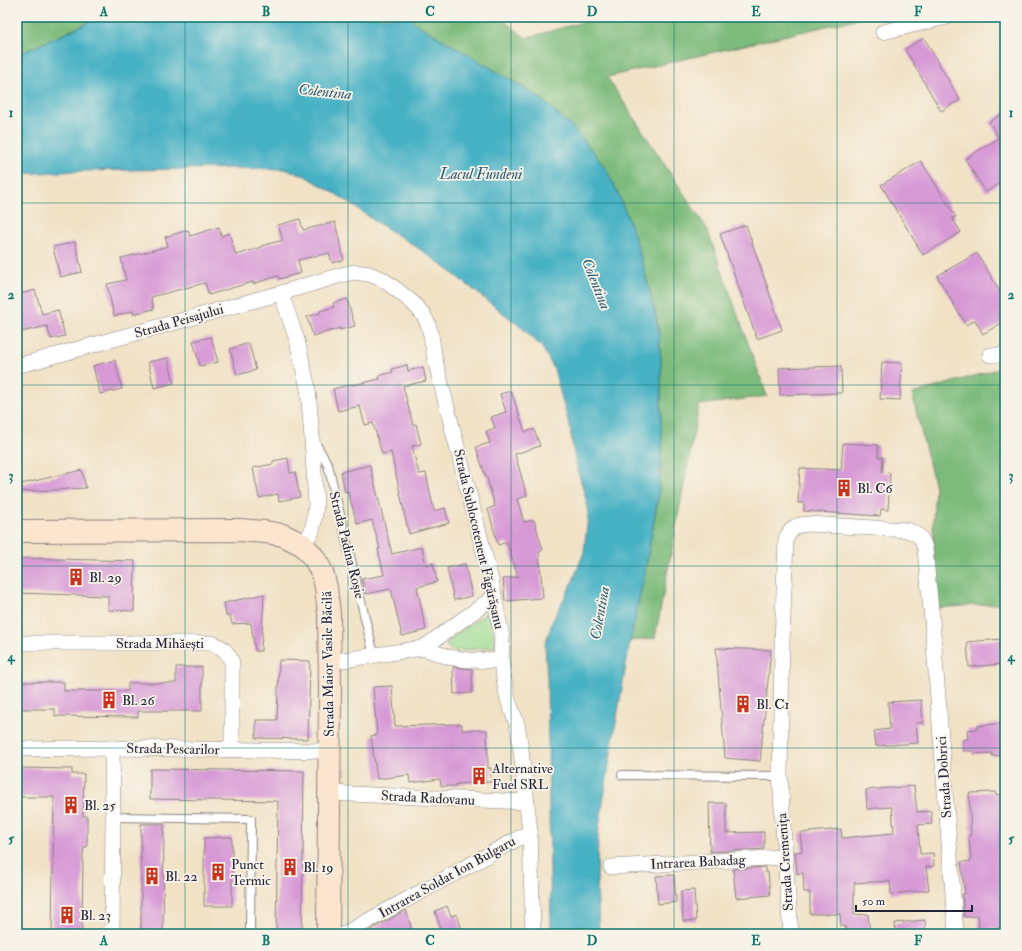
<svg xmlns="http://www.w3.org/2000/svg" width="1022" height="951" viewBox="0 0 1022 951" font-family="'IM FELL Double Pica',serif">
  <style>
    .green { fill: #9cdb91; stroke: #5f7e66 }
    .forest { fill: #7dbb7b; stroke: #506e5b }
    .water { fill: #46b1c4; stroke: #346a80 }
    .building { fill: #d799d6 }
    .lines { fill: none; stroke-linecap: round; stroke-linejoin: round }
    .lane-casing { stroke: #8a8280; stroke-width: 10 }
    .street-casing { stroke: #8a8280; stroke-width: 16 }
    .secondary-casing { stroke: #8a8280; stroke-width: 24 }
    .lane { stroke: #fff; stroke-width: 8 }
    .street { stroke: #fff; stroke-width: 15 }
    .secondary { stroke: #fbe5cf; stroke-width: 22 }
    .grid { fill: none; stroke: #0f766e; stroke-width: 1; stroke-opacity: 0.55 }
    .labels { text-anchor: middle; dominant-baseline: central; stroke-width: 3.5; stroke-linejoin: round; paint-order: stroke }
    .street-label { font-size: 14px; fill: #22223b; stroke: #f7f3e8 }
    .poi-label { font-size: 14px; fill: #22223b; stroke: #f7f3e8; text-anchor: start }
    .water-label { font-size: 15px; font-style: italic; fill: #305b72; stroke: #f7f3e8 }
    .neatline { fill: none; stroke: #0f766e; stroke-width: 1.5 }
    .grid-label { font-size: 13px; text-anchor: middle; font-weight: bold; fill: #0f766e }
  </style>
  <rect width="100%" height="100%" fill="#f7f3e8"/>
  <filter id="ink" filterUnits="userSpaceOnUse"><feTurbulence type="fractalNoise" baseFrequency=".025" numOctaves="2"/><feDisplacementMap in="SourceGraphic" scale="8" xChannelSelector="R" yChannelSelector="G"/><feConvolveMatrix kernelMatrix="1 2 1 2 8 2 1 2 1" color-interpolation-filters="sRGB"/></filter>
  <filter id="wash" filterUnits="userSpaceOnUse"><feTurbulence type="fractalNoise" baseFrequency=".012" numOctaves="4" result="noise"/><feDisplacementMap in="SourceGraphic" scale="16" xChannelSelector="R" yChannelSelector="G"/><feGaussianBlur stdDeviation="0.9" result="paint"/><feColorMatrix in="noise" values="0 0 0 0 0 0 0 0 0 0 0 0 0 0 0 0 0 1.4 0 .05"/><feComposite in="paint" operator="in"/></filter>
  <g filter="url(#wash)">
    <rect width="100%" height="100%" fill="#f1e2c6"/>
    <path class="green" d="M485,614h2l2,2 7,29 -2,2 -39,4 -4,-1 -5,-4 3,-6z"/>
    <g class="forest">
      <path d="M17,17h79l-13,8 -66,30z"/>
      <path d="M410,17h89l27,21 75,-21h264l-258,60 100,152 60,167 -68,9 -44,233 -25,3 14,-64 14,-79 4,-49 -1,-37v-50l-2,-28 -4,-22 -17,-65 -20,-54 -35,-54 -32,-31 -11,-10 -12,-8 -110,-65z"/>
      <path d="M1005,367v236l-68,5 -4,-86 2,-35 -23,-93z"/>
    </g>
    <path class="water" d="M96,17h314l8,8 88,52 34,21 33,30 21,25 12,16 12,24 11,28 9,26 17,65 4,22 2,28v50l1,37 -4,49 -14,79 -14,64 -6,36 -12,69 -14,88 -1,48 2,52h-48l-4,-256 -2,-34 8,-24 20,-39 11,-29 4,-37 -2,-16 -11,-39 -5,-32 -16,-59 -12,-22 -21,-20 -84,-66 -28,-19 -31,-19 -31,-22 -21,-13 -25,-14 -17,-5 -51,-1 -152,3 -64,3v-119l66,-30z"/>
    <g id="blocks">
      <g class="building">
        <path d="M924,38l36,62 -19,11 -36,-62z"/>
        <path d="M1005,112v68l-19,12 -21,-33 34,-21 -10,-16z"/>
        <path d="M921,161l35,56 -4,1 9,14 -38,23 -42,-70z"/>
        <path d="M300,219l3,11 32,-8 9,38 -12,3 -3,-10 -31,7 3,13 -22,6 -1,-3 -25,8v-2l-25,7 -19,6 -4,-12 -54,14 3,12 -21,5v-3l-19,5 -7,-32 19,-4 -5,-22 22,-5 25,-7 -3,-9 23,-7 2,6 29,-9 2,9 8,-3 7,22 26,-8 -1,-1 22,-6 -5,-15z"/>
        <path d="M746,225l36,105 -25,9 -37,-105z"/>
        <path d="M75,242l7,30 -22,5 -7,-30z"/>
        <path d="M977,253l28,47v21l-22,13 -8,-14 -9,5 -29,-49z"/>
        <path d="M35,290l7,24 16,-4 7,26 -14,3 -4,-13 -30,7v-38z"/>
        <path d="M347,299l8,27 -15,4v-2l-27,8 -6,-19 13,-4v-2l14,-4 -1,-4z"/>
        <path d="M211,337l7,25 -18,4 -7,-25z"/>
        <path d="M249,343l7,27 -19,5 -7,-26z"/>
        <path d="M168,358l6,25 -20,5 -6,-26z"/>
        <path d="M115,360l7,29 -22,5 -7,-28z"/>
        <path d="M882,362l20,1 -2,37 -20,-1z"/>
        <path d="M407,365l1,6 15,-4 3,14 -23,5 10,39 3,-1 5,20 -9,2 7,28 7,-1 8,38 11,-3 4,15 -40,11 -18,-82 -9,2 -9,-31 -8,2 -5,-19 -22,5 -5,-22 20,-5v1l27,-6 -1,-3 14,-4 -1,-3z"/>
        <path d="M841,366l1,27 -62,2 -1,-27z"/>
        <path d="M511,391l14,41 9,-3 6,17 -25,8 12,42 -10,3 7,23 10,-2 9,30 -4,2 4,46 -38,3 -2,-22 15,-2 -11,-35 -9,3 -10,-36 7,-3 -9,-31h-1l-9,-28 14,-4 -4,-12 9,-3 -4,-11 15,-5 -6,-18z"/>
        <path d="M843,443l35,2v12h5l-1,15 8,1 -2,37 -7,-1 -1,7 -76,-5v-8h-6l2,-35 41,2z"/>
        <path d="M288,458l2,15 5,-1 5,25 -21,4 -1,-7 -19,4 -6,-30 20,-4v-3z"/>
        <path d="M370,465l22,89 30,-7 4,18 7,-2 4,19 -20,5 9,43 -24,6 -11,-47 -25,5 -4,-15 22,-4 -6,-26h2l-8,-29 -15,4 -9,-33 -3,1 -4,-20z"/>
        <path d="M82,470l4,18 -69,4v-7z"/>
        <path d="M17,558l118,3 -1,50 -26,-1v-14l-91,-3z"/>
        <path d="M465,564l7,32 -18,4 -7,-32z"/>
        <path d="M264,594l-3,57h-6l-4,-28 -19,1 -2,-8h-4l-2,-13z"/>
        <path d="M1002,639l2,25 -35,3 -2,-25z"/>
        <path d="M716,648l55,2 -11,111 -35,-3z"/>
        <path d="M279,660l31,1 -2,78 -52,-1v-18h21z"/>
        <path d="M176,667h26v44h-64v6l-83,-1v-7h-38v-27h47v9h64v-8h48z"/>
        <path d="M453,667l19,2v24l-18,1z"/>
        <path d="M392,686l3,40 67,-2v6h25l1,38h3v14l-35,2v2h-15l-1,-7 -30,4 -1,-8 -32,4 -6,-43 6,-1 -4,-48z"/>
        <path d="M921,700l2,23h-7l2,20 -42,3 -2,-15 16,-2 -2,-27z"/>
        <path d="M1005,723v12h-1l1,20 -13,1v-3l-19,1v-3h-10v-11l5,-1 -1,-9 11,-1 -1,-3z"/>
        <path d="M17,768l55,1v5h12l-1,42h4v31h-3l-1,8 -1,79h-30l2,-137h-37z"/>
        <path d="M150,769l154,2 -2,163h-26l2,-133 -128,-2z"/>
        <path d="M914,786l3,26 14,-1 1,13 -14,1 2,29 13,-1 1,13 -8,1 3,23 -38,4 -1,-13 -36,2v32l14,-1 2,20h-24l-1,-8h-4l-1,-12h-30v-22h-6l-1,-19 -6,1 -2,-22 7,-1 -2,-18 41,-4 1,9 52,-5 -2,-26 -25,2 -1,-19z"/>
        <path d="M995,792l1,3 9,-1v133l-26,3 -1,-14 -14,1 -2,-23h3l-4,-32 10,-1 -2,-26h2l-2,-42z"/>
        <path d="M709,803h17v30l38,-1v17l-54,3z"/>
        <path d="M141,824h23l-1,110h-22z"/>
        <path d="M232,837v69h-28v-68z"/>
        <path d="M765,867v5h3l2,23 -34,3 -3,-29z"/>
        <path d="M674,875l2,27 -18,2 -2,-28z"/>
        <path d="M694,890l2,31h-13l-2,-30z"/>
        <path d="M447,906l4,10 6,-2 6,20h-21l-7,-23z"/>
        <path d="M406,910l7,24h-50z"/>
        <path d="M925,920l1,14h-30l-1,-11z"/>
      </g>
    </g>
  </g>
  <g filter="url(#ink)">
    <use href="#blocks" fill-opacity="0" stroke="#8a8280" stroke-width="1"/>
    <g class="lines">
      <g class="lane-casing">
        <g id="lane">
          <path d="M316,444l12,21 46,190"/>
          <path d="M622,775l158,1"/>
          <path d="M113,817l138,2 -1,115"/>
        </g>
      </g>
      <g class="street-casing">
        <g id="street">
          <path d="M883,32l64,-15"/>
          <path d="M281,293l16,47 11,49 4,49 4,66 -2,17 -2,10 -9,14"/>
          <path d="M990,355h9l6,-2"/>
          <path d="M17,366l264,-73 60,-18 13,-3 15,2 13,5 15,11 16,13 10,11 5,10 3,11 4,25 56,220 11,57 -1,24 4,24 3,15 9,24 4,26 9,82 3,102"/>
          <path d="M17,643h195c11,4 16,9 20,20v86"/>
          <path d="M423,648l25,9 20,3 33,1"/>
          <path d="M330,662l93,-14 71,-51"/>
          <path d="M112,748l1,69 -1,117"/>
          <path d="M17,749l95,-1 218,3"/>
          <path d="M329,793l198,9"/>
          <path d="M611,867l174,-10"/>
          <path d="M344,934l186,-102"/>
          <path d="M791,934l-6,-77 -5,-81 2,-133 4,-104c6,-13 10,-14 23,-15l97,6c12,3 16,7 19,19l7,71 24,314"/>
        </g>
      </g>
      <g class="secondary-casing">
        <path id="secondary" d="M17,531l223,-1 25,2 18,3 20,10 11,13 8,14 4,15 3,27 1,75 -2,245"/>
      </g>
      <use href="#lane" class="lane"/>
      <use href="#street" class="street"/>
      <use href="#secondary" class="secondary"/>
    </g>
  </g>
  <path class="grid" d="M185,17v917M348,17v917M511,17v917M674,17v917M837,17v917M17,203h988M17,385h988M17,566h988M17,748h988"/>
  <defs>
    <g id="building-bare" transform="scale(1.38)"><path d="M-4-6H4V6H1V3H-1V6H-4ZM-2.5-4.3h1.7v1.8h-1.7ZM.8-4.3h1.7v1.8H.8ZM-2.5-1h1.7V.8h-1.7ZM.8-1h1.7V.8H.8Z" fill="#c8321e" stroke="#f7f3e8" stroke-width="2.5" paint-order="stroke"/></g>
  </defs>
  <g fill-rule="evenodd">
    <use href="#building-bare" x="844" y="488"/>
    <use href="#building-bare" x="76" y="577"/>
    <use href="#building-bare" x="109" y="700"/>
    <use href="#building-bare" x="743" y="704"/>
    <use href="#building-bare" x="479" y="776"/>
    <use href="#building-bare" x="71" y="805"/>
    <use href="#building-bare" x="290" y="867"/>
    <use href="#building-bare" x="218" y="872"/>
    <use href="#building-bare" x="152" y="876"/>
    <use href="#building-bare" x="67" y="915"/>
  </g>
  <g class="labels">
    <g class="street-label">
      <text transform="translate(179 321) rotate(-16)">Strada Peisajului</text>
      <text transform="translate(479 539) rotate(77)">Strada Sublocotenent Făgărășanu</text>
      <text transform="translate(347 545) rotate(76)">Strada Padina Roșie</text>
      <text x="160" y="643">Strada Mihăești</text>
      <text transform="translate(328 664) rotate(-91)">Strada Maior Vasile Băcilă</text>
      <text transform="translate(173 749) rotate(1)">Strada Pescarilor</text>
      <text transform="translate(944 777) rotate(-94)">Strada Dobrici</text>
      <text transform="translate(428 798) rotate(3)">Strada Radovanu</text>
      <text transform="translate(698 862) rotate(-3)">Intrarea Babadag</text>
      <text transform="translate(785 862) rotate(-94)">Strada Cremenița</text>
      <text transform="translate(447 877) rotate(-29)">Intrarea Soldat Ion Bulgaru</text>
    </g>
    <g class="poi-label">
      <text x="857" y="488">Bl. C6</text>
      <text x="89" y="577">Bl. 29</text>
      <text x="122" y="700">Bl. 26</text>
      <text x="756" y="704">Bl. C1</text>
      <text x="492" y="768">Alternative<tspan x="492" dy="16">Fuel SRL</tspan></text>
      <text x="84" y="805">Bl. 25</text>
      <text x="231" y="864">Punct<tspan x="231" dy="16">Termic</tspan></text>
      <text x="303" y="867">Bl. 19</text>
      <text x="165" y="876">Bl. 22</text>
      <text x="80" y="915">Bl. 23</text>
    </g>
    <g class="water-label">
      <text transform="translate(325 92) rotate(6)">Colentina</text>
      <text x="481" y="174">Lacul Fundeni</text>
      <text transform="translate(596 284) rotate(68)">Colentina</text>
      <text transform="translate(600 613) rotate(-80)">Colentina</text>
    </g>
  </g>
  <rect width="1022" height="951" fill="none" stroke="#f7f3e8" stroke-width="44"/>
  <path d="M856 905v6h116v-6" fill="none" stroke="#22223b" stroke-width="2"/>
  <text x="862" y="905" font-size="12" fill="#22223b" stroke="#f7f3e8" stroke-width="3" paint-order="stroke">50 m</text>
  <rect x="22" y="22" width="978" height="907" class="neatline"/>
  <g class="grid-label">
    <text x="104" y="16">A</text>
    <text x="266" y="16">B</text>
    <text x="430" y="16">C</text>
    <text x="592" y="16">D</text>
    <text x="756" y="16">E</text>
    <text x="918" y="16">F</text>
    <text x="11" y="117">1</text>
    <text x="1011" y="117">1</text>
    <text x="11" y="299">2</text>
    <text x="1011" y="299">2</text>
    <text x="11" y="480">3</text>
    <text x="1011" y="480">3</text>
    <text x="11" y="661">4</text>
    <text x="1011" y="661">4</text>
    <text x="11" y="843">5</text>
    <text x="1011" y="843">5</text>
    <text x="104" y="945">A</text>
    <text x="266" y="945">B</text>
    <text x="430" y="945">C</text>
    <text x="592" y="945">D</text>
    <text x="756" y="945">E</text>
    <text x="918" y="945">F</text>
  </g>
</svg>
